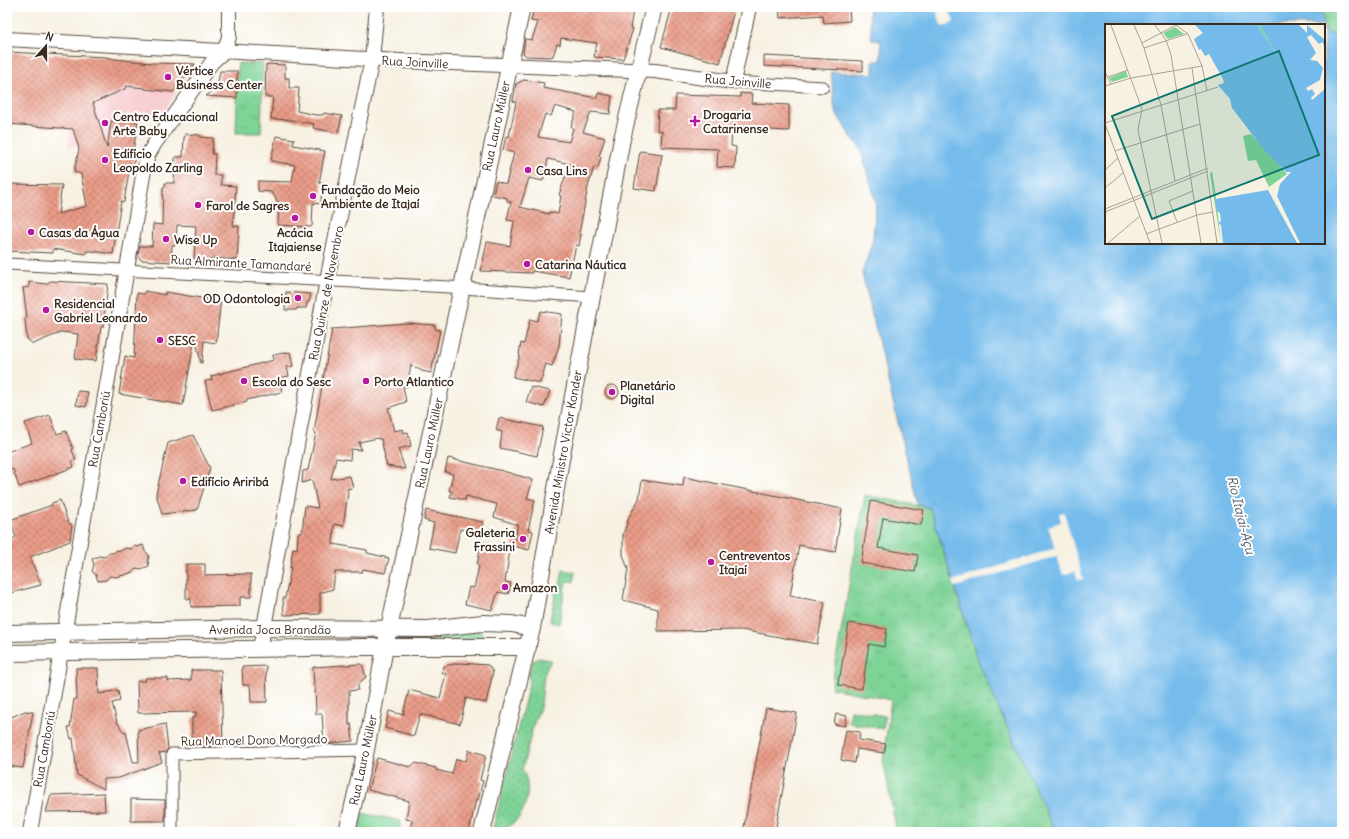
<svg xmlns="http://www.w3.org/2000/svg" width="1349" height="839" viewBox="0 0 1349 839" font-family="Delius,sans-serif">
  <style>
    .built { fill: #f7cfd3 }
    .grass { fill: url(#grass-tufts); stroke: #5c7e5a }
    .wetland { fill: url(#wetland-marsh); stroke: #5c7e5a }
    .park { fill: url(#park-dots); stroke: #5c7e5a }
    .pitch { fill: #7ed396; stroke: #5c7e5a }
    .water { fill: #74bbeb; stroke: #587284 }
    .pier { fill: #f7f1e2 }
    .building { fill: url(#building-cross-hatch); fill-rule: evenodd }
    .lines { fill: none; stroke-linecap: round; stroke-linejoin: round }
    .minor-casing { stroke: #57483b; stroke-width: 13 }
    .tertiary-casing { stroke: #57483b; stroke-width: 16 }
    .secondary-casing { stroke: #57483b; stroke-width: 18 }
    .minor { stroke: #fff; stroke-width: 11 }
    .tertiary { stroke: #fff; stroke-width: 14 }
    .secondary { stroke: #fff; stroke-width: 16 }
    .poi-dot { fill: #b5179e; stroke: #fff; stroke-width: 1.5 }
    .labels { text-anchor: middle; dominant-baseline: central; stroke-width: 4; stroke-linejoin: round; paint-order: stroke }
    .street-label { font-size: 12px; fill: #3b2a1e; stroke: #fff }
    .poi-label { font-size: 12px; font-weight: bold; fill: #3b2a1e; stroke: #fff; text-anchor: start }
    .water-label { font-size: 13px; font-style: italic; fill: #4f5d66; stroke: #fff }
    .inset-road { fill: none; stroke: #aca194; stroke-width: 1 }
    .view { fill: #0f766e; fill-opacity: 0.15; stroke: #0f766e; stroke-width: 2 }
    .inset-edge { fill: none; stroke: #3b2a1e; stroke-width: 2 }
  </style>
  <defs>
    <pattern id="grass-tufts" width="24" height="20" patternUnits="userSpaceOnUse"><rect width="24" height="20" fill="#7ed396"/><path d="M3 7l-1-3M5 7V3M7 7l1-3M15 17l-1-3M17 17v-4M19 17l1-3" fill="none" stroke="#6eb581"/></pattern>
    <pattern id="wetland-marsh" width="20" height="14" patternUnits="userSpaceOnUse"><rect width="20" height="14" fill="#7ed396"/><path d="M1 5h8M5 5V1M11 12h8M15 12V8" fill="none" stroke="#6eb581"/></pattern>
    <pattern id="park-dots" width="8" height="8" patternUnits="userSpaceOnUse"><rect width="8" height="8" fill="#7ed396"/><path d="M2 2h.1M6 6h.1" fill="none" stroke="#6eb581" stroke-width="1.8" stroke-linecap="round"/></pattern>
    <pattern id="building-cross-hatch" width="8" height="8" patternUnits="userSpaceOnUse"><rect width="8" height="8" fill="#ea9c88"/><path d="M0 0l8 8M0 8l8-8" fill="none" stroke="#bf7f6f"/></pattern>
  </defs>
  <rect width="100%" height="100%" fill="#fff"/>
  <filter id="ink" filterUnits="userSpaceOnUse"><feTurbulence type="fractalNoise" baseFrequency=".025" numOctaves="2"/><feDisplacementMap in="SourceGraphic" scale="8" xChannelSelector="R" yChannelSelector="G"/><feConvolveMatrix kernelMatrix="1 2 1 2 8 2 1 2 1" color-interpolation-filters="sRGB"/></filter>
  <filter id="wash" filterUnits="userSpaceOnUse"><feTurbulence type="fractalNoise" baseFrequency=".012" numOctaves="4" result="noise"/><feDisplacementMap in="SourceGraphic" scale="16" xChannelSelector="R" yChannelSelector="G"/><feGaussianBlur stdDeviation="0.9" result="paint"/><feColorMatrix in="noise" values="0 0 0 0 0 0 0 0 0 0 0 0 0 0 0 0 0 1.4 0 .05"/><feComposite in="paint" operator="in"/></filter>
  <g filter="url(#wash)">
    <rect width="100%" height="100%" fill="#f7f1e2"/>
    <path class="built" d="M128,88l49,4 -17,25 -19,-5 -6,34 -31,-5v-3l-36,10 5,-42 6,1z"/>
    <g class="grass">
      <path d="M238,63l25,1 -2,69h-25z"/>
      <path d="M865,495l65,13 48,152 22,51 55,121h-158l-14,-72 8,-60 -60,-12z"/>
      <path d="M563,570l12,2 -1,10 -8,-1 -7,43 -8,-2 -1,-1 7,-35 3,-1z"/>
      <path d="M479,630l4,4v6h-83l-3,-2 1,-2z"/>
      <path d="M851,710l34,6 -2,13 -34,-6z"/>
    </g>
    <path class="wetland" d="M1320,7h17l4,19v8l-4,3c-16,-6 -14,-15 -17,-30z"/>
    <path class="park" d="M538,658l13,2 -7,15 -3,30 -7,18 -12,47c9,13 6,33 -2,46 -4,7 -11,7 -14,16h-14l38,-152 -2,-5 5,-14z"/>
    <path class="pitch" d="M362,813l39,8 -2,11h-41z"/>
    <path class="water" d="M869,7h451l4,18h-218v218h218v-217c1,6 8,9 13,10l4,-2v-8l-4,-19h5v825h-287l-55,-121 -22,-51 -48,-152 -12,-3 -56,-232 11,-33 3,-38 -16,-55 -9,-10 -16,-26 -4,-39 42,2v-13h8v-20l-9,-1z"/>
    <g class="pier">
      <path d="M935,7h13l6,15 -12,5z"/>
      <path d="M1064,512l19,67 -5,1 -3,-9 -12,4 -6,-19 -102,31 -2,-6 102,-33 -7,-22 13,-4 -2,-9z"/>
    </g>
    <g id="blocks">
      <g class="building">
        <path d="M534,7h34l17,5 1,-5h16l10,3 1,-3h8l12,3 -3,18 3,1 -10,30 -29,-2 3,-14 -36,-5 -1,7 -3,-1 -4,12 -3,1 -24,-1 -3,-3 2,-14 7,1 6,-18 -7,-1z"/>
        <path d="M672,7h63l-15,56 -59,-16z"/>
        <path d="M779,7h70l1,14 -26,2 -1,-8 -43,3z"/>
        <path d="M7,52l98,5 10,2 36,4 44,1 -22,28 -28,-3v-1l-19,-2 -1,3 -32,14 14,45 4,-27 14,2v-3l13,2 -5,29 3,1 -3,13h-3l-6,37 -3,-1 -8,53 -21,-3h-5l-1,3 -33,-5v4l-46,-2v-67l55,1 -4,29 29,-8 -6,-32 -7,-2 5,-23 -6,-20 -66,-5z"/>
        <path d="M764,56l99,5v10l-99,-5z"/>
        <path d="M266,64l19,1v13h4v10h10l-2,23 19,4h7l1,-2 18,3 -4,17 -25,-5 1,-4 -23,-4 -20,-1 2,-22h-8z"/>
        <path d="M220,71h17v27l-31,-2 11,-8z"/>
        <path d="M524,80l20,3 -1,5 54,10 1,-5 14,3 -2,18 -19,-2 -8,20 22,6 -6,18 2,1 -3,11 -4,-1 -6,20 -9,47h2l-2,12 -3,-1 -7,32 -37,-6v2l-51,-2 6,-29 23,4 4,-25 -7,-1 4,-18 -4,-1v-3l-14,-3 3,-14 10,3 8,-31 -11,-3 3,-14 3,1 7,-35 -3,-1 3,-17zM555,106l21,6 -5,15 2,1 -4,14 -31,-5 7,-23 6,2zM548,159l22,5 -4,10 -7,21 2,1 -3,18 -9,-2v2l-29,-7 9,-29 14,3z"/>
        <path d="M740,93l12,1 -1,9 38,2v26l-57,-3 -1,18 5,1 -1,21 -18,-1 1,-18 -57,-2 1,-16h-5l1,-21h17l1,-15 64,2z"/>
        <path d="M185,134l15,1v2l13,1 -1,16h3l-1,21h7v10l15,1 -3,40h6l-2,34 -24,-2v2l-19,-1 2,-33 -19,-1 -1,20h-4l-1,17 -30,-2 -3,-4 2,-10h12l1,-22 9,1 1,-38h2v-4h9l1,-26h8l1,-20h1z"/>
        <path d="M276,136l18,3 -1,6 32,6 -6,32h3l-1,21 -8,-1 -1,23 -2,1 -32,-2 1,-23 -3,-1v-3l-5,-6 -13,-1v-10l34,1 3,-17 -24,-4z"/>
        <path d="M640,151l22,3 -6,37 -22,-3z"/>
        <path d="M50,281l58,3 -5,43h-2l-5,34 -21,-2 3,-25 -16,-2 -29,12 -6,-5 -2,-19 2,-3 -4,-29 6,-1v-5l18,2z"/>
        <path d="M145,291l20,4v-3l42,7v-3l14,2 -5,45 -12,-2 -2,22h-1l-6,-26 -12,68 -64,-11 6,-38 9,2 3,-65 7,1z"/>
        <path d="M286,292l25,2 -2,8h-2l-1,6h-9l-1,2h-11z"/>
        <path d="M541,311l21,3 -3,32 -7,20 -6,-2 -6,19 -27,-6 7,-22 -1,-1 2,-11 3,1 6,-25 7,2z"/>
        <path d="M407,323l28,2v4l5,1 -9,43 -9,-2 -11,-6 -4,22 -4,-1 3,16 -18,6 6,23 9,-2 1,4 4,-1 3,14 -13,3 7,20 -18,-3 -3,-9h1l-4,-18h-3v-1l-19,4 2,8 -10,-1 -1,11 -14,-2 -5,21 19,-3 3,12 -6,1 1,4 -5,33 -9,-2 -1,20 34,6v3l22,5 -4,15 -22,-4 -1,3h-27l-2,17 -13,4v21l-36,1 -1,-17h2l6,-30h-1l3,-20 4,1 1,-16h4l3,-27 13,2 -6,-28 -10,3 1,-12 5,-1 8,-37 -2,-1 18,-103z"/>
        <path d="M290,352l3,14 -6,1 2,9 -10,2 3,14 -36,8 1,2 -35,8 -7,-29 7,-1 -1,-4 63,-16 -1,-5z"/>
        <circle cx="612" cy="392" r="7"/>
        <path d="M531,387l19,4 -6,16 -18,-5z"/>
        <path d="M78,391l10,1 -2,15 -10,-2z"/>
        <path d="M50,415l7,19 9,-3 7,18 -1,1 4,10 -4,1 2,6 -55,20 -6,-18 -6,3v-20l25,-9 -7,-20z"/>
        <path d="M499,418l44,9 -6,29 -37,-8 2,-16 -6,-2z"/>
        <path d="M193,435l17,33 -13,42 -35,4 -6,-20 12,-51z"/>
        <path d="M448,458l55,13 30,9 -6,18 8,2 -7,30 5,1 -4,19 -16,-4 5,-21 -24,-8 3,-13 -31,-8 -1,4 -15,-3 2,-6h-3l4,-17 -8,-2z"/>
        <path d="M684,477l158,32 -7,43 -36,-7 -9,51 35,6 -8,42 -75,-14 -84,1v-22l-35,-9 5,-31 -5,-14v-20l6,-18 10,-18 3,-19 41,6z"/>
        <path d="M60,500l8,22 4,3 -2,16 -40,16 11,28 -34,9v-52l9,-5 -6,-17 42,-15v-2z"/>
        <path d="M871,501l53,9 -3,15 -38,-7 -5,30 40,7 -3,17 -54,-9z"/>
        <path d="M426,510l57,12 -3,11 -20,-4 -5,24 -26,-5 5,-25 -10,-3z"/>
        <path d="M481,544l29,6 -5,32 6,1 -3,11 -10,-2 -6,18 -27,-6 4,-17 5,1 5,-22 -2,-1z"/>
        <path d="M143,545l2,6 4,4 -1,6 1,5 -8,3 -5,-1 -3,4 -9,3 -9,2 -5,-1 -4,4 -8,1 -2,-6 -4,-4 2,-6 -2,-6 7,-3 6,1 3,-4h5l4,-3 3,1 6,-3 5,1 4,-3 3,1z"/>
        <path d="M186,564h19v11l46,-1v23h-11v9l-49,1v-8h-5z"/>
        <path d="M849,623l38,6 -3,18 -15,-3 -7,45 -24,-4 1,-9h1z"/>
        <path d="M460,663l28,2 5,7 -7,31 -20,-5 -6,26 -40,-10 -6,22 -29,-8 4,-17 14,4 6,-25 31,8 6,-24 -4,-1 2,-7z"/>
        <path d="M362,664l4,13 -8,7v6l-9,1v34l2,-1 2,17 -29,3 -2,-30h-6l-1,-27h-1l-1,-20z"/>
        <path d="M266,666l1,36h-16l-1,-17h-7l-1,-18z"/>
        <path d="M76,668h22l1,26 19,-4 2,11 -8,2 5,19 7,11 2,-1 7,30h6l-1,-32 27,-6 3,24 -2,4 -7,1 3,9 -43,16 -15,1v10l-27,-14 -4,-37 -2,1 -3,-12h2l4,-28h3z"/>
        <path d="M191,670h30l2,76 -31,1v-29l4,-1v-5l-58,1 -1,-32h9l-1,-3h23v3l23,-1z"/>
        <path d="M766,708l31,5 -22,119h-32z"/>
        <path d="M25,711l8,1 -10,56 -16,-2v-47z"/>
        <path d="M836,714l11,2 -2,10 -11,-2z"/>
        <path d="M846,730l14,2 -1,8 27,4 -2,9 -27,-4 -2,14 -14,-3z"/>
        <path d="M469,750l17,5 -6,25 3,1 -5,19 -2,-1 -7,33h-59l2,-12 -6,-1 3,-18 -41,-11 9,-32 33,9 5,-4 21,5v2l16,4 4,-15 10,2z"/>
        <path d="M104,793l1,18 -59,1 5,-17z"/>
        <path d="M131,799l34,1v21h-34z"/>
      </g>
    </g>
  </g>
  <g filter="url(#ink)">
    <use href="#blocks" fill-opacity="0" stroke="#57483b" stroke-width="1"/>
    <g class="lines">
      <g class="minor-casing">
        <g id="minor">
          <path d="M733,82l90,5"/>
          <path d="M7,264l442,23 143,10"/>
          <path d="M172,832v-78l194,-4"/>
        </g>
      </g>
      <g class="tertiary-casing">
        <g id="tertiary">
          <path d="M7,39l393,22 255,10 78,11 16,-75"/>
          <path d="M260,649l67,-369 45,-221 5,-52"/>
          <path d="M30,832l114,-662 4,-15 7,-12 57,-81 12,-11 5,-14v-30"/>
        </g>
      </g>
      <g class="secondary-casing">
        <g id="secondary">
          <path d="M7,633l257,-5 164,1 55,-6 29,1 20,4"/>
          <path d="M7,653l357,-6h164"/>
          <path d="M347,832l19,-82 19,-103 137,-640"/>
          <path d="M482,832l50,-204 30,-174 60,-315 32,-132"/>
        </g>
      </g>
      <use href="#minor" class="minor"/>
      <use href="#tertiary" class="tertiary"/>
      <use href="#secondary" class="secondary"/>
    </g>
  </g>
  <g class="poi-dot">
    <circle cx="168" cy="77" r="4"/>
    <path d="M693 115h4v4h4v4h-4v4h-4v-4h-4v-4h4z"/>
    <circle cx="105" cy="123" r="4"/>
    <circle cx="105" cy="160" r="4"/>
    <circle cx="528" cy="170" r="4"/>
    <circle cx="313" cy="196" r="4"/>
    <circle cx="198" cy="205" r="4"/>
    <circle cx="295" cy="218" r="4"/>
    <circle cx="31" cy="232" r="4"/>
    <circle cx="166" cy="239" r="4"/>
    <circle cx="527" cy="264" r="4"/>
    <circle cx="298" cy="298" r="4"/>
    <circle cx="46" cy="310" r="4"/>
    <circle cx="160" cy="340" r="4"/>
    <circle cx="244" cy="381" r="4"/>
    <circle cx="366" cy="381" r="4"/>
    <circle cx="612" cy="392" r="4"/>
    <circle cx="183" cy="481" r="4"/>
    <circle cx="523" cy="539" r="4"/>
    <circle cx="711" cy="562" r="4"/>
    <circle cx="505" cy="587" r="4"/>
  </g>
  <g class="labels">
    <g class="street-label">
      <text transform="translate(415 62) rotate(3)">Rua Joinville</text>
      <text transform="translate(738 81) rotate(5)">Rua Joinville</text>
      <text transform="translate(496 126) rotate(-78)">Rua Lauro Müller</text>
      <text transform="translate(241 263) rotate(3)">Rua Almirante Tamandaré</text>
      <text transform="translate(326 293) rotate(-79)">Rua Quinze de Novembro</text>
      <text transform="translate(99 429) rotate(-80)">Rua Camboriú</text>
      <text transform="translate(429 443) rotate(-78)">Rua Lauro Müller</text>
      <text transform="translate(563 452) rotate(-80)">Avenida Ministro Victor Konder</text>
      <text x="270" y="629">Avenida Joca Brandão</text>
      <text transform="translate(254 740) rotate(-1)">Rua Manoel Dono Morgado</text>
      <text transform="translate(44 749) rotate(-80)">Rua Camboriú</text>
      <text transform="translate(363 760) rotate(-78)">Rua Lauro Müller</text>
    </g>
    <g class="poi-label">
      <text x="176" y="70">Vértice<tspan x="176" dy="14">Business Center</tspan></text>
      <text x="703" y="114">Drogaria<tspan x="703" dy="14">Catarinense</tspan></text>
      <text x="113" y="116">Centro Educacional<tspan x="113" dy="14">Arte Baby</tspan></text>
      <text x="113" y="153">Edifício<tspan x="113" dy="14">Leopoldo Zarling</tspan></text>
      <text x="536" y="170">Casa Lins</text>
      <text x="321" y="189">Fundação do Meio<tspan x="321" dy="14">Ambiente de Itajaí</tspan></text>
      <text x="206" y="205">Farol de Sagres</text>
      <text x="39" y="232">Casas da Água</text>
      <text x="295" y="232" text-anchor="middle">Acácia<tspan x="295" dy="14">Itajaiense</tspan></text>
      <text x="174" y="239">Wise Up</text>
      <text x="535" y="264">Catarina Náutica</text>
      <text x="290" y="298" text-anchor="end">OD Odontologia</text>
      <text x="54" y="303">Residencial<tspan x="54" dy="14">Gabriel Leonardo</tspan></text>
      <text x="168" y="340">SESC</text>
      <text x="252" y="381">Escola do Sesc</text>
      <text x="374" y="381">Porto Atlantico</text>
      <text x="620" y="385">Planetário<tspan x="620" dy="14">Digital</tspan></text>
      <text x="191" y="481">Edifício Ariribá</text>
      <text x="515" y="532" text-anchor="end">Galeteria<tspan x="515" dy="14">Frassini</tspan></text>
      <text x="719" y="555">Centreventos<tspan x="719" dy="14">Itajaí</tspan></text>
      <text x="513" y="587">Amazon</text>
    </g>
    <g class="water-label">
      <text transform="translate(1241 515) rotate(76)">Rio Itajaí-Açu</text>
    </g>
  </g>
  <g transform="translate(1105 24)">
    <rect width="220" height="220" fill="#f7f1e2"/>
    <path d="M146,110l36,40 -18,13 -13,-27 -8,1 -5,-25z" fill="#7ed396"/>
    <path d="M152,1h3l19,32 -1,-1z" fill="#7ed396"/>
    <path d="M70,3l9,7 -16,5 -5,-6zM21,47l2,6 -16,5 -3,-4zM107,147l3,18 6,54 -11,-69z" fill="#7ed396"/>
    <path d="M90,1h62l21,31 -18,-31h39l8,8v-8l18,15 -2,6v-4l-4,2 -8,-9 -4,2 9,16 -6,7 7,1 6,7 -3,12 -14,8 2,3 4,-2 3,5 -4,4 1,2 13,-11v154h-25l-23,-47 3,-12 11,-12h-5l-21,-21 -33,-43 -2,-9 -12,-14 6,-2 -1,-4 -14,-25 -4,2 -4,-7 -2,1 -5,-11 9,-6zM163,166l29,53h-74l-2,-18 -3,-2 3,-2 -1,-8 -3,-2 -2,-12z" fill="#74bbeb"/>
    <path class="inset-road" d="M6,1l31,84 -4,21 24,113M29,1l10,23 17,57 14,76M50,1l11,15 5,15 30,188M37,19l34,-18M39,24l43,-14M97,42l5,25M87,44l25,175M0,48l6,12M3,53l20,-7M0,62l26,-8 71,-12 -14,-32 -12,-9M0,99l113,-36M0,100l45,119M10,127l85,-27M0,146l13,-12M0,164l18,-15M0,185l103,-41M0,188l103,-41M72,198l-8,-21 24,-10M41,210l51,-19 16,-3M3,219l32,-27"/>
    <path class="view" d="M174,27l40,104 -167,64 -40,-103z"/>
    <rect width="220" height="220" class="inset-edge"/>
  </g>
  <rect width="1349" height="839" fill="none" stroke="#fff" stroke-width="24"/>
  <g transform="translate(46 46) rotate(21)" stroke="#ffffff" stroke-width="3" paint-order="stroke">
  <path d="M0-3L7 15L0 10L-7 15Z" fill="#3b2a1e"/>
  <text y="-6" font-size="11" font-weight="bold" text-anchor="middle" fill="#3b2a1e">N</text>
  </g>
</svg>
